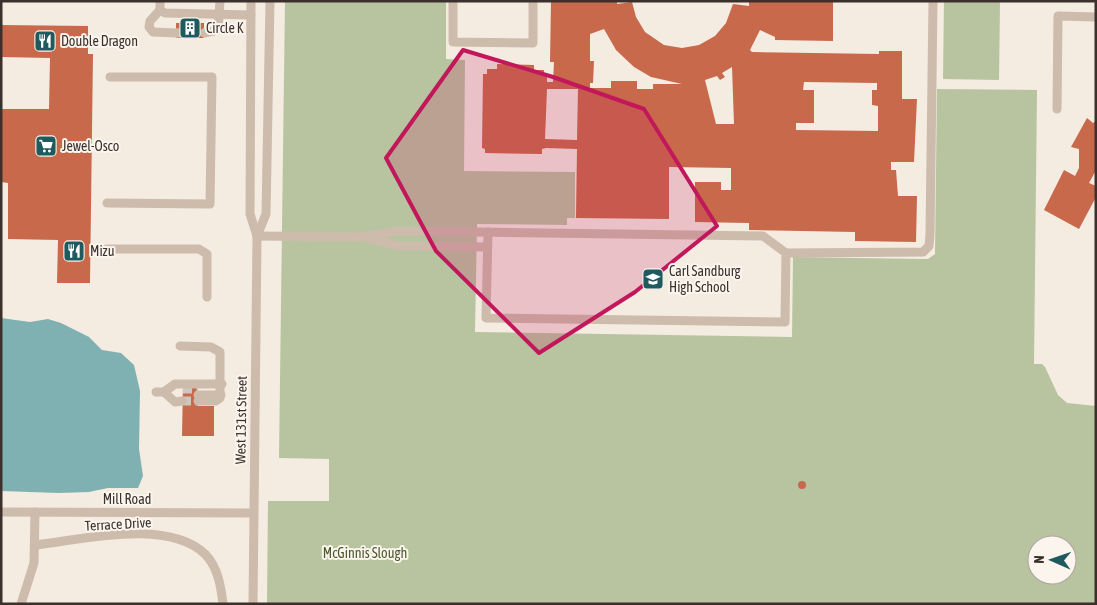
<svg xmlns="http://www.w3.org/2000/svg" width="1097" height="605" viewBox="0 0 1097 605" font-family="'Asap Condensed',sans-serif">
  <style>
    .green { fill: #b8c4a0; fill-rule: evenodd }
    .water { fill: #7fb0b2 }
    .building { fill: #c8694b; fill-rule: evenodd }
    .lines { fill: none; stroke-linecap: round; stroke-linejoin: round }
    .minor-tunnel { stroke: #cfc6bd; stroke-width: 9; stroke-dasharray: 9 4.5; stroke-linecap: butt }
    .minor { stroke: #cdbbac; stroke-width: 9 }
    .marked { fill: #c2185b; fill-opacity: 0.2; stroke: #c2185b; stroke-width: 4; stroke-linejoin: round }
    .labels { text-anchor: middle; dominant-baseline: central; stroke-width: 4; stroke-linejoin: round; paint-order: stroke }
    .poi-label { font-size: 14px; fill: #3b302b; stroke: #fbf5ee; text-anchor: start }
    .street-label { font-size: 14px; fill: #3b302b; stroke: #fbf5ee }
    .park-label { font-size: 14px; fill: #4a5a2e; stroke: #fbf5ee }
  </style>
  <rect width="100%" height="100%" fill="#f4ebe1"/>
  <g class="green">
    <path d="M285,1h161v58l19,1 -1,111 111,1v46h-8v7l-90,-1 -2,108 317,5 1,-80 129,2h6l7,-5 2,-165 100,1 -3,274h8l3,3 13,28 9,8 29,3v198h-829l1,-103h61v-42l-50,-1zM1037,545h30v30h-30z"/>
    <path d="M944,1h56l-1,79 -56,-1z"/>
  </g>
  <path class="water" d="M1,318l29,4 18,-3 13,4 28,14 13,13 19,3 13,12 6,26 -1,58 4,27 -5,12h-30l-19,4 -30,1 -58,-2z"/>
  <g class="building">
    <path d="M551,1h66v3l15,-2 4,15 9,15 19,13 18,3 17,-3 16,-9 11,-13 7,-19 16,2v-5h84v40l-58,-1v-3l-15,-7 -10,20 2,2 127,2v-3h23v48h15l-3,63h-23v8h5l2,26h19l-1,46 -61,-1v-9l-106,-2v-7l-54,-1v-40h26v8h10v-22l-62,-1v52l-93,-1 1,-69 -31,-1 -4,1v5l-57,-1v-4l-3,-1 1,-74h4v-5h10v-5l37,1v5h10v5h3v7h6l1,-20h-4zM604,29l12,21 18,17 17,10 31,7h-29v5h-16v-8h-26v7h-21v-5h3l1,-22h-4v-27zM732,67l2,57h-18l-11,-44 12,-4 3,4 5,-3 -3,-4zM804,82l73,1v7h-5v15l6,1v25l-82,-1v-7h18v-33h-11zM547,89h31l-1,51 -32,-1z"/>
    <rect x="176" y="23" width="28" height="15"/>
    <path d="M1,25l87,1v28h5l-3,229h-33l1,-43 -50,-1v-56l-7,-1v-73h48l1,-51 -49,-1z"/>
    <path d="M1087,118l6,5 3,-2 -1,51 -6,11 7,3v11l-17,32 -35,-19 20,-40 11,6 4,-8v-19l-8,-2z"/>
    <path d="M183,385h15v21h16v30h-32z"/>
    <circle cx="802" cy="485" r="4"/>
  </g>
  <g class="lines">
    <g class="minor-tunnel">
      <path d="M176,33h28"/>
      <path d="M183,389h15"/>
      <path d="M182,401h16"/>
    </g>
    <g class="minor">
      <path d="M160,1v9l5,3 86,2"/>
      <path d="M251,1l-1,213 7,22 -4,368"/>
      <path d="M453,1v41l80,1v-42"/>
      <path d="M160,10l-10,11 -1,6 4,5 23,1"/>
      <path d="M204,33l14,-3 2,-29"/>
      <path d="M1057,109l1,-93 38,1"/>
      <path d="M107,203l103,1 2,-127h-102"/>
      <path d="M488,232l-2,86 299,4 1,-69"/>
      <path d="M257,236l105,1 36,-6 365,5 23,17 137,-1 6,-6 1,-12 3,-233"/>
      <path d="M257,236l9,-22 4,-213"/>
      <path d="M367,238l32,8 88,1"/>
      <path d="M107,249h92l8,5v43"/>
      <path d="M180,346l31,1 9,5v46l-4,3h-18"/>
      <path d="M156,392h8l11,10 7,-1"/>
      <path d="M164,392l11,-8h47"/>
      <path d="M198,395h23"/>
      <path d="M1,512l252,1"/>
      <path d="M35,545c47,-5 132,-27 170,9 13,13 16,33 18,50"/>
      <path d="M21,604l13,-41 1,-51"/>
    </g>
  </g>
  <path class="marked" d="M463,50l90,27 91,32 73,117 -82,66 -96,61 -103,-102 -50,-93z"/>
  <defs>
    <g id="building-square" transform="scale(1.125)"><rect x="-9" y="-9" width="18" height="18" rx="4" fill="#1f5a5e" stroke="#fbf5ee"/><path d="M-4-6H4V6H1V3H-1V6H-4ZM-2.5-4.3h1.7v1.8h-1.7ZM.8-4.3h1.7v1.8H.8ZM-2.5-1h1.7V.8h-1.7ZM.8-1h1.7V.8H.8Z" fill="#fff"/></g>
    <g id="restaurant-square" transform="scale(1.125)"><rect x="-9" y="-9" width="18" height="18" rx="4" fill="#1f5a5e" stroke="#fbf5ee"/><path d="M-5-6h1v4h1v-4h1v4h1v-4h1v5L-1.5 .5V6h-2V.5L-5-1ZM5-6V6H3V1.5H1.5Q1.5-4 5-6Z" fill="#fff"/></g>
    <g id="supermarket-square" transform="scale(1.125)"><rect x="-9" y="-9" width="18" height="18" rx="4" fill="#1f5a5e" stroke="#fbf5ee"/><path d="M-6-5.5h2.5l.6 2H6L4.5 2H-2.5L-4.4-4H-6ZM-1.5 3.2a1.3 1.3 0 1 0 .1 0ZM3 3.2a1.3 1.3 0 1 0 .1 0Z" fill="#fff"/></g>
    <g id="school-square" transform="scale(1.125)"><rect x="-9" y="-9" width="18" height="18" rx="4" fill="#1f5a5e" stroke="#fbf5ee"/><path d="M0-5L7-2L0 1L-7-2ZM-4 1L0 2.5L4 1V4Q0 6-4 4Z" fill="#fff"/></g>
  </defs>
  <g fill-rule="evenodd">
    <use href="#building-square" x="190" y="28"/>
    <use href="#restaurant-square" x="45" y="41"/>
    <use href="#supermarket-square" x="46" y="146"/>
    <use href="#restaurant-square" x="74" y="251"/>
    <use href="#school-square" x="653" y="279"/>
  </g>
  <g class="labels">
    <g class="poi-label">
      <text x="206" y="28">Circle K</text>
      <text x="61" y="41">Double Dragon</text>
      <text x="62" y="146">Jewel-Osco</text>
      <text x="90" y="251">Mizu</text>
      <text x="669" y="271">Carl Sandburg<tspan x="669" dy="16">High School</tspan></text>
    </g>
    <g class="street-label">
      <text transform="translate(241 420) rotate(-89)">West 131st Street</text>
      <text x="127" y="499">Mill Road</text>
      <text transform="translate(118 524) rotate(-3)">Terrace Drive</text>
    </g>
    <g class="park-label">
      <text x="365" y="553">McGinnis Slough</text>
    </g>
  </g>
  <rect width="1097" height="605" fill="none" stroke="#3b302b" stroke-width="5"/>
  <g transform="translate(1052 560) rotate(272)"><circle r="24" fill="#fbf5ee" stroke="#aea6a0"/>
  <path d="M0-4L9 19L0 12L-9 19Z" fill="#1f5a5e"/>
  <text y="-8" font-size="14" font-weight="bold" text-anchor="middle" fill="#3b302b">N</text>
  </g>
</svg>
